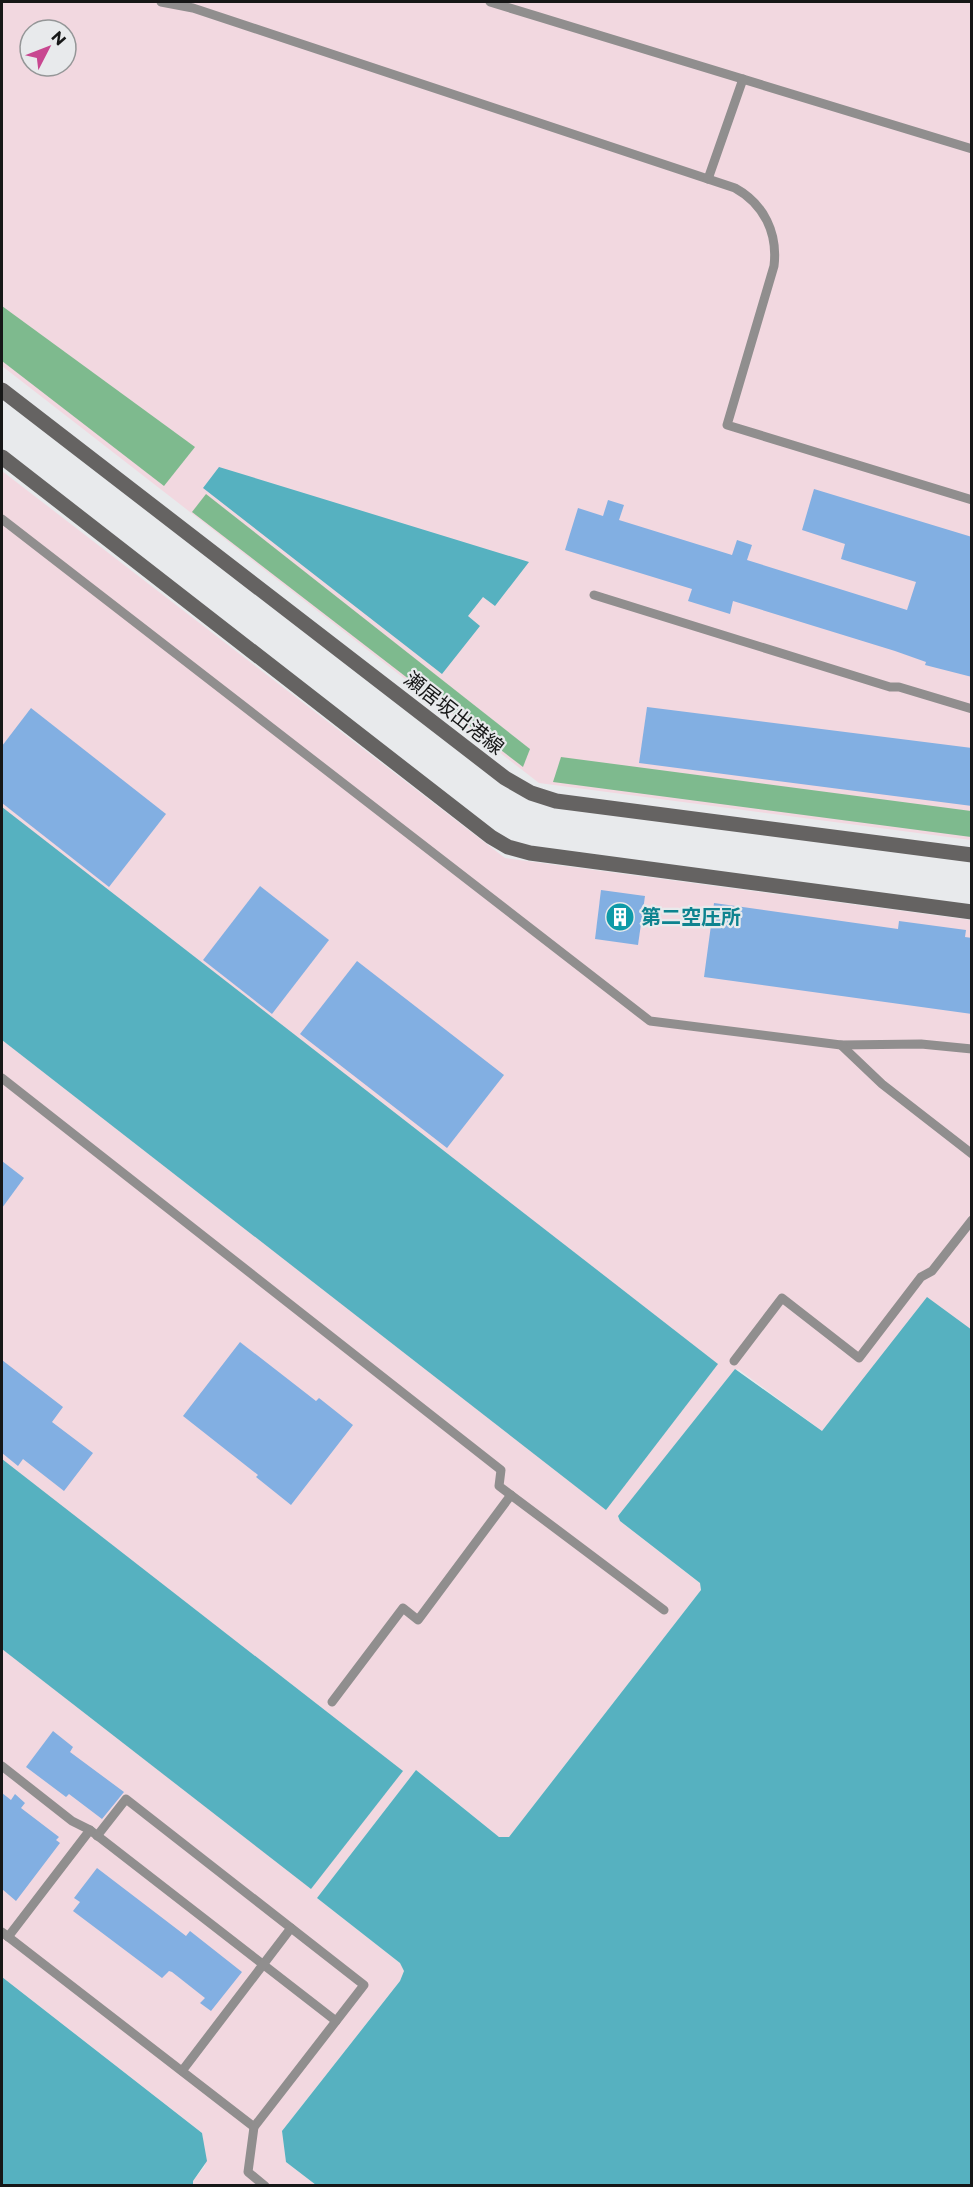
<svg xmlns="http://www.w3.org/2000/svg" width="973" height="2187" viewBox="0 0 973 2187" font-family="Montserrat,'Noto Sans JP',sans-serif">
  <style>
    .industrial { fill: #f2d8e0; fill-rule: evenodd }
    .forest { fill: #7eba8e }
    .water { fill: #56b1c0 }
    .building { fill: #82afe2 }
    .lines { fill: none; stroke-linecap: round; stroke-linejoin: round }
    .lane { stroke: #908e8e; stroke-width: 9 }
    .secondary { stroke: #656362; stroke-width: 15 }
    .labels { text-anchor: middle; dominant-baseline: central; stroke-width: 4.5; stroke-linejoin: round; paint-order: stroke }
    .street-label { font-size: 20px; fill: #161717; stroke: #e8eaec }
    .culture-label { font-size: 20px; font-weight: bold; fill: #0d838f; stroke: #e8eaec; text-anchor: start }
  </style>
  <rect width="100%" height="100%" fill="#e8eaec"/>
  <g class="industrial">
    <path d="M2,2h969v838l-432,-57 -537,-417zM30,30h36v36h-36z"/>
    <path d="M2,471l503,387 466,62v410l-44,-32 -105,133 -84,-62 -120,147 2,5 80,62 1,7 -192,247h-10l-83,-67 -99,128 83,65 4,8 -4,10 -118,150 4,31 30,23h-123v-4l12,-15 -3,-33 -200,-156z"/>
  </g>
  <g class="forest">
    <path d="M2,306l193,141 -31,39 -162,-125z"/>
    <path d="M206,494l324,255 -7,18 -331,-255z"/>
    <path d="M561,757l410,54v26l-418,-55z"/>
  </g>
  <g class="water">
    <path d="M219,467l310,95 -34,44 -12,-9 -15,19 12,10 -38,48 -239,-186z"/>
    <path d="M2,807l716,557 -112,146 -604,-470z"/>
    <path d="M927,1297l45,33 -1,855h-655l-30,-23 -4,-31 118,-150 4,-10 -4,-8 -83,-65 99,-128 83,67h10l192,-247 -1,-7 -80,-62 -2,-5 117,-147 87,62z"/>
    <path d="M2,1459l401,312 -92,118 -309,-240z"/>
    <path d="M2,1977l200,156 5,28 -14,20v4h-191z"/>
  </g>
  <g class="building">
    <path d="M814,489l158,48v140l-47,-12 1,-3 -31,-11 -162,-50 -3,13 -42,-13 4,-12 -127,-39 13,-42 25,8 5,-16 16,5 -5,15 113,35 5,-15 15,5 -5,15 160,50 9,-28 -75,-23 4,-15 -43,-14z"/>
    <path d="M647,707l325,41v58l-333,-43z"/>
    <path d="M31,708l135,106 -57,73 -107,-84v-57z"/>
    <path d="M260,886l69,54 -57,74 -69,-54z"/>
    <path d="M601,890l44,6 -7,49 -43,-6z"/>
    <path d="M714,903l184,26 1,-8 67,9 -1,7 7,1v76l-268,-37z"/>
    <path d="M357,961l147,114 -57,73 -147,-114z"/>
    <path d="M2,1161l22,17 -22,30z"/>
    <path d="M240,1342l76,59 3,-3 34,27 -62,80 -35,-28 2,-2 -75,-59z"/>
    <path d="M2,1360l61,47 -11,15 41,31 -29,38 -41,-32 -5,7 -16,-13z"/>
    <path d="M53,1731l20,16 -3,5 54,40 -22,27 -33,-25 -3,3 -40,-30z"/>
    <path d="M2,1793l9,7 4,-6 10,9 -4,5 38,29 -3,3 4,3 -44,58 -14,-12z"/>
    <path d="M97,1868l89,68 4,-5 52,41 -31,39 -11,-8 5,-5 -33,-26 -3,-1 -7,7 -89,-67 7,-9 -6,-4z"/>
  </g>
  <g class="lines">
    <g class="lane">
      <path d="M161,2l32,6 542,180c29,16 43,45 39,78l-47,159 245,75"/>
      <path d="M490,2l482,147"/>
      <path d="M708,179l35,-100"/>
      <path d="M2,519l648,502 191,24 80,-1 51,5"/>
      <path d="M594,595l296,92h9l73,22"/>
      <path d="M841,1045l41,39 90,70"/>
      <path d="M2,1078l499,392 -2,16 165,124"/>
      <path d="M734,1361l48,-63 77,60 62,-81 11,-6 40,-51"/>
      <path d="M332,1702l71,-94 15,12 93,-125"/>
      <path d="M2,1766l70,55 18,9 246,191"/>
      <path d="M97,1836l29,-37 238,186 -110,142 -6,45 17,14"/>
      <path d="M2,1932l252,195"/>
      <path d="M8,1937l82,-107"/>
      <path d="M182,2071l109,-143"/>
    </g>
    <g class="secondary">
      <path d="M2,390l503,388 26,15 25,8 416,54"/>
      <path d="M2,457l489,380 17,10 22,6 442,59"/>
    </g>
  </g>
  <defs>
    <g id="building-disc" transform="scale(1.5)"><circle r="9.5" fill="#0f9aa8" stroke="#e8eaec"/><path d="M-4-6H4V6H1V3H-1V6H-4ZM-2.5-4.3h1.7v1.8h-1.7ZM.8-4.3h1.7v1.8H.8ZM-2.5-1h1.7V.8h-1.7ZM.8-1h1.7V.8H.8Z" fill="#fff"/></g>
  </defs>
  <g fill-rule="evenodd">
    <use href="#building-disc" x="620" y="917"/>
  </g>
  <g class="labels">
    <g class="street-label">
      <text transform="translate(454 713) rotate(38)">瀬居坂出港線</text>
    </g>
    <g class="culture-label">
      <text x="641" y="917">第二空圧所</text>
    </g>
  </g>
  <rect width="973" height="2187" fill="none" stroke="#161717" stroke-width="6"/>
  <g transform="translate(48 48) rotate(48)"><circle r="28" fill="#e8eaec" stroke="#949697" stroke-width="1.5"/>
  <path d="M0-4.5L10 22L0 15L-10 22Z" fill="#c84790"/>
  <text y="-9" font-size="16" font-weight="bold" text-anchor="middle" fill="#161717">N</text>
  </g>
</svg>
